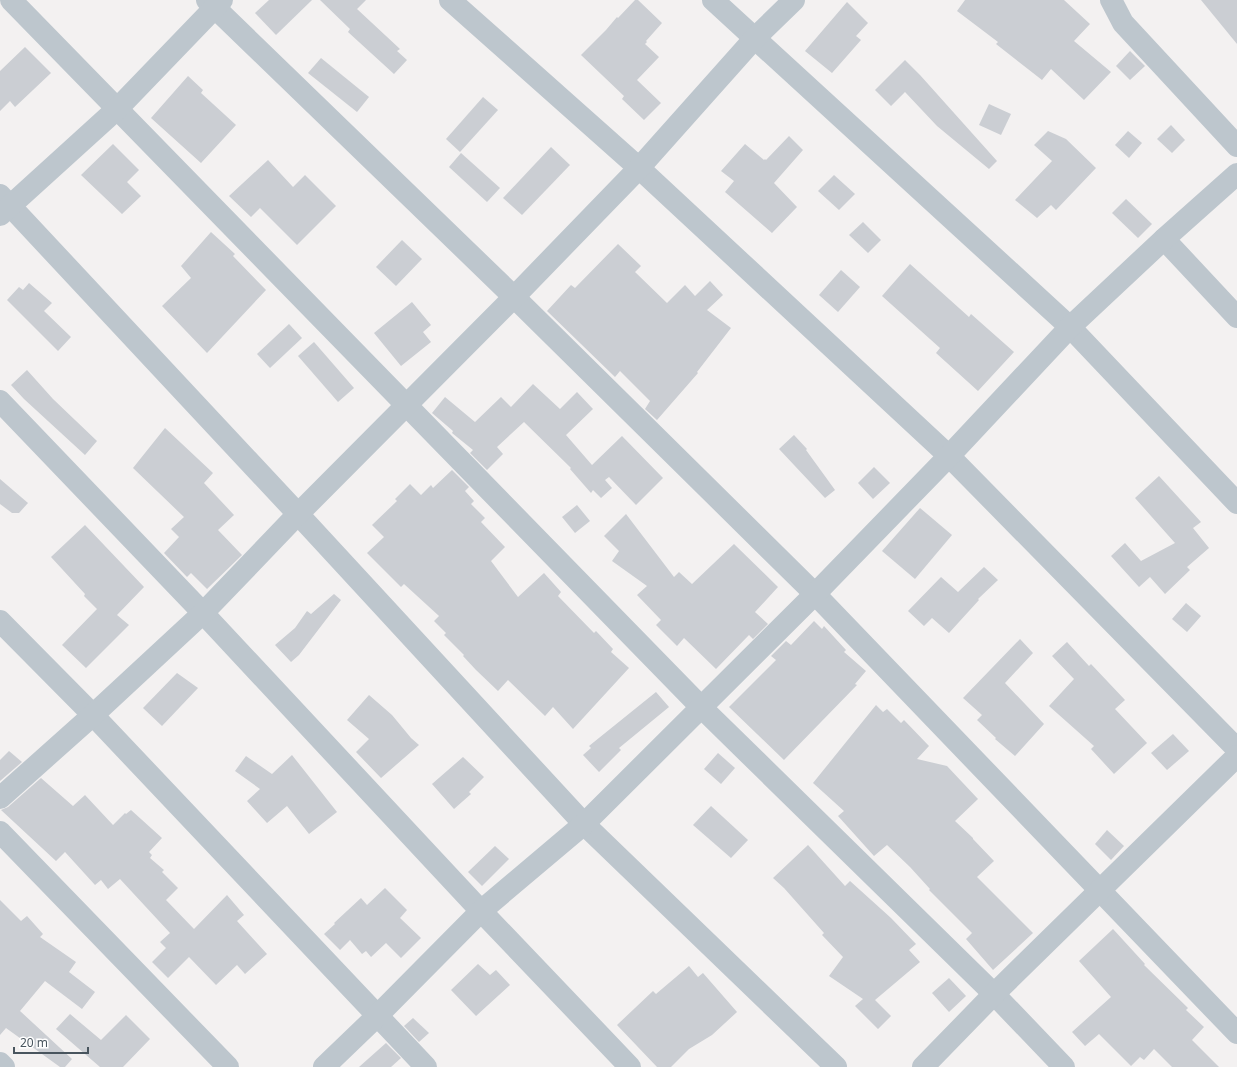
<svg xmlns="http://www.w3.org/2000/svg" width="1237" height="1067" viewBox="0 0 1237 1067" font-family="'Noto Sans',sans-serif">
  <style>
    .building { fill: #cbced3 }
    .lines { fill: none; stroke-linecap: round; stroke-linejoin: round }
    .minor { stroke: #bdc6cd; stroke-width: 22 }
  </style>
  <rect width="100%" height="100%" fill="#f3f1f1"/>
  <g class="building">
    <path d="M269,0h43l-36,35 -21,-22z"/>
    <path d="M320,0h46l-9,9 43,40 -3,2 10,9 -13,14 -46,-42 2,-3z"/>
    <path d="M635,0h3l24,23 -16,18 1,1 -2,2 14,13 -22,23 24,23 -17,17 -22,-21 2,-3 -43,-41 25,-25 11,-13 1,1z"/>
    <path d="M965,0h99l26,24 -16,17 37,31 -27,28 -33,-31 -9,11 -46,-36 2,-2 -41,-31z"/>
    <path d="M1201,0h36v44z"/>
    <path d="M847,2l21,21 -12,13 5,4 -29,33 -27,-22z"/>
    <path d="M25,47l26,26 -36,34 -5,-6 -10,10v-40z"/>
    <path d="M1130,51l15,15 -15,14 -14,-14z"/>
    <path d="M321,58l48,39 -12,15 -49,-39z"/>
    <path d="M905,60l15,15 77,86 -8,8 -52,-43 -32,-34 -14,14 -16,-16z"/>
    <path d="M188,76l15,14 -2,3 35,32 -35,38 -50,-45z"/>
    <path d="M483,97l15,13 -38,42 -14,-13z"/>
    <path d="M989,104l22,10 -10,21 -22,-10z"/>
    <path d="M1171,125l14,15 -13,13 -15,-14z"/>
    <path d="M1048,131l18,8 30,29 -40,42 -5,-5 -14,13 -22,-18 37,-39 -18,-16z"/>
    <path d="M1128,131l14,12 -13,15 -14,-13z"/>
    <path d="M789,136l14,14 -29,33 23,24 -25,26 -47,-41 9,-11 -13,-10 24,-27 19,16 1,-1 1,1z"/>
    <path d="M113,144l26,26 -12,12 14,14 -19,18 -41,-39z"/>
    <path d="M551,147l19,18 -48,50 -19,-17z"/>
    <path d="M461,153l39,35 -13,14 -38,-35z"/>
    <path d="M268,160l25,27 12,-12 31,31 -39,39 -37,-37 -9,9 -22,-21z"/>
    <path d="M834,175l21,19 -16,16 -21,-19z"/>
    <path d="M1126,199l26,25 -14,14 -26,-25z"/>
    <path d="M863,222l18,18 -13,13 -19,-18z"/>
    <path d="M211,232l24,22 -2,2 33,34 -59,63 -45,-47 29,-28 -10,-12z"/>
    <path d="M402,240l20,19 -26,27 -20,-19z"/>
    <path d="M618,244l23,22 -6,6 32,31 18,-18 10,11 15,-15 13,14 -16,15 24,18 -34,44 1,1 -41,47 -12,-11 5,-8 -30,-30 -5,6 -68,-66 24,-26 4,3z"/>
    <path d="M910,264l59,53 2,-3 43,38 -36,39 -42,-38 4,-5 -58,-52z"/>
    <path d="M841,270l19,17 -22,25 -19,-17z"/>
    <path d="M29,283l23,20 -8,8 27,26 -13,14 -51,-51 12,-13 4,3z"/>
    <path d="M412,302l19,23 -8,7 8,10 -30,24 -27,-33z"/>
    <path d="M289,324l13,14 -32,30 -13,-14z"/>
    <path d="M314,342l40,46 -16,14 -40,-46z"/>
    <path d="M27,370l26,29 44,42 -12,14 -61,-56 -13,-14z"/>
    <path d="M533,384l27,25 17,-17 16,17 -27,26 26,30 30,-29 41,42 -27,27 -27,-28 -4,3 7,8 -11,10 -8,-8 -2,3 -21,-24 1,-1 -47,-46 -27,25 6,7 -16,16 -17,-17 3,-3 -21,-17 1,-2 -21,-18 13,-16 30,25 26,-25 10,10z"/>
    <path d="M165,428l48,45 -9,10 30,32 -16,15 24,25 -35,34 -16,-16 -4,4 -23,-24 15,-16 -8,-8 13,-12 -51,-49z"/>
    <path d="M794,435l13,14 -1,1 29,40 -10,8 -46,-49z"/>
    <path d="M874,467l16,16 -17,16 -15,-16z"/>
    <path d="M452,470l17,17 -4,4 9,10 -3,3 14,14 -4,4 24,25 -14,14 27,36 26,-24 17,19 -3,4 36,37 2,-2 17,18 -2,3 18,16 -56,61 -20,-22 -8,9 -37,-36 -10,11 -22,-21 -13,-14 1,-1 -20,-20 2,-2 -12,-12 5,-5 -35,-32 -3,3 -34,-34 17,-16 -12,-12 25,-24 -2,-2 15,-15 11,11 10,-10 2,3z"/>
    <path d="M1159,476l42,46 -8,6 16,20 -22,19 3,3 -25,24 -15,-17 -11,10 -28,-31 14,-13 16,18 34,-18 -40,-45z"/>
    <path d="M0,479l28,24 -9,10h-7l-12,-9z"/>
    <path d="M577,505l13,16 -15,12 -13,-16z"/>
    <path d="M920,508l32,27 -37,44 -33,-28z"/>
    <path d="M626,514l48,63 5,-5 13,12 42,-40 44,43 -23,25 13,12 -15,15 -4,-4 -33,34 -32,-31 -7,8 -21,-21 5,-5 -24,-25 10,-9 -35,-25 7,-10 -15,-15z"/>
    <path d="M85,525l59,62 -27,28 12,10 -43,43 -24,-23 35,-36 -13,-13 1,-2 -34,-37z"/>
    <path d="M984,567l14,13 -20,19 1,1 -30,33 -17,-15 -8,8 -16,-15 33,-34 17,15z"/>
    <path d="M334,594l7,6 -42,55 -8,7 -16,-17 20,-17 12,-17 4,3z"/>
    <path d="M1186,603l15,13 -14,16 -15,-13z"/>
    <path d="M814,621l8,8 2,-3 22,24 -2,2 22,19 -11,13 2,1 -73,75 -55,-53 47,-47 -5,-4 15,-15 5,4z"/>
    <path d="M1020,639l13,14 -28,30 39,41 -29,32 -20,-17 1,-1 -19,-18 5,-5 -19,-17z"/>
    <path d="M1067,642l22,24 2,-2 34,36 -10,9 32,34 -33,31 -23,-25 3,-3 -45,-40 25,-27 -22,-23z"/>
    <path d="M177,673l21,15 -36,38 -19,-18z"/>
    <path d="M656,692l13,15 -50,41 2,2 -22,22 -16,-17 8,-7 -2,-2z"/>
    <path d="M369,695l23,20 19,23 8,7 -38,33 -25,-26 13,-13 -22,-19z"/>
    <path d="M876,705l7,7 4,-3 14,14 3,-3 25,26 -12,13 30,7 31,33 -23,22 18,17v1l21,22 -17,16 56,56 -40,37 -27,-31 6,-6 -43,-43 1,-1 -20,-22 -23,-22 -13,11 -36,-40 6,-5 -31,-28z"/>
    <path d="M1173,734l16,17 -22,19 -16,-17z"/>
    <path d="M9,751l13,11 -22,19v-21z"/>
    <path d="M718,753l17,15 -14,16 -17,-15z"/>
    <path d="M292,755l45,57 -28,22 -22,-28 -20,17 -20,-22 13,-12 -25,-18 11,-15 26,18z"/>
    <path d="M463,757l21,20 -15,15 2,2 -17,15 -22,-25z"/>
    <path d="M41,778l32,28 12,-11 28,30 12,-12 1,1 5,-4 31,28 -13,14 3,3 -2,3 14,12 -2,2 16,16 -12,12 28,29 33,-34 17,20 -7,6 30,33 -22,20 -8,-9 -21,20 -27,-28 -21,21 -16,-16 14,-14 -6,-6 10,-9 -50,-54 -12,10 -7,-9 -6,5 -30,-33 -9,9 -55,-51 7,-3z"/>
    <path d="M711,806l37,34 -17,18 -38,-33z"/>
    <path d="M1107,830l17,16 -13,14 -16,-16z"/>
    <path d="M808,845l37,41 5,-5 41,37 25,26 -7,6 11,12 -45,38 16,16 -13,13 -23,-23 8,-7 -34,-23 14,-19 -21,-22 2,-2 -40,-45 -11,-10z"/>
    <path d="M495,846l14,13 -27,27 -14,-14z"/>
    <path d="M385,888l22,22 -7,8 21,20 -20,20 -15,-15 -15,14 -5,-6 -4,3 -12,-14 -10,10 -16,-16 11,-10 -1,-1 27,-25 6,7z"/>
    <path d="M0,900l21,21 6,-5 16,18 -3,3 36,25 -7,10 26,20 -13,17 -37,-28 -25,30 52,48 -7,8h-5l-54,-39 -6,7z"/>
    <path d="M1113,929l32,35 -1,1 44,43 -2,2 18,17 -12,13 27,27h-47l-18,-18 -10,11 -4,-3 -9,9 -32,-32 -14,12 -13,-14 39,-35 -32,-36z"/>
    <path d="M478,964l12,11 6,-5 14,15 -34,31 -25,-26z"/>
    <path d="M689,966l9,11 5,-4 34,39 -25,23 -23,14 -18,18h-14l-40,-42 36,-34 3,3z"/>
    <path d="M949,978l17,18 -17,16 -17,-19z"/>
    <path d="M70,1014l31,26 25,-25 24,24 -27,28h-23l-44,-38z"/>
    <path d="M413,1018l16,15 -10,9 -15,-16z"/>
    <path d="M386,1043l15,15 -10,9h-32z"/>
  </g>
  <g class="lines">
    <g class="minor">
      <path d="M11,0l690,707 293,287 70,73"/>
      <path d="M207,0l307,297 301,297 422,439"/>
      <path d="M450,0l189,168 310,288 288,293"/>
      <path d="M713,0l357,327 167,176"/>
      <path d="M1111,0l12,23 114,123"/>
      <path d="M0,195l298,319 286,310 252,243"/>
      <path d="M0,215l118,-107 104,-108"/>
      <path d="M1164,239l73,78"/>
      <path d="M0,401l203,212 278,298 149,156"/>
      <path d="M0,621l93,94 333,352"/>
      <path d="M0,798l93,-83 110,-102 95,-99 216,-217 125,-129 115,-129 40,-39"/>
      <path d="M0,832l228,235"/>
      <path d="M0,1063l4,4"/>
      <path d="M324,1067l53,-51 104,-105 103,-87 231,-230 134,-138 121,-129 94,-88 73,-65"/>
      <path d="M923,1067l71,-73 243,-238"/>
    </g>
  </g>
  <path d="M14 1047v6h74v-6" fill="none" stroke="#49555e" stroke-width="2"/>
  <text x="20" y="1047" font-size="12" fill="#49555e" stroke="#ffffff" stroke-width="3" paint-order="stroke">20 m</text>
</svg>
